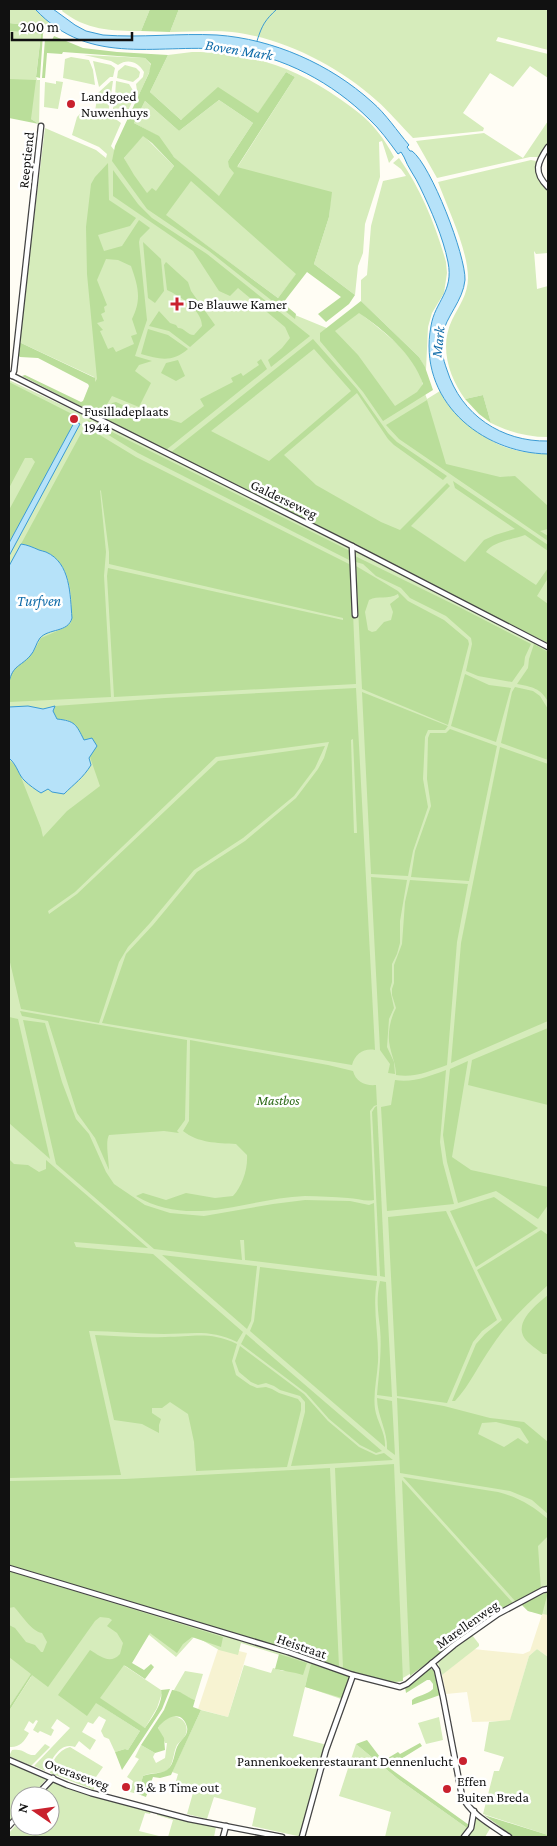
<svg xmlns="http://www.w3.org/2000/svg" width="557" height="1846" viewBox="0 0 557 1846" font-family="'Crimson Pro',serif">
  <style>
    .farmland { fill: #f7f3d2 }
    .green { fill: #d6ecbb }
    .forest { fill: #bade9a; fill-rule: evenodd }
    .water { fill: #b6e2f9; stroke: #3a9bd4 }
    .lines { fill: none; stroke-linecap: round; stroke-linejoin: round }
    .stream { stroke: #3a9bd4; stroke-width: 1 }
    .minor-casing { stroke: #444; stroke-width: 7 }
    .minor { stroke: #fff; stroke-width: 4.5 }
    .poi-dot { fill: #c9212e; stroke: #fff; stroke-width: 2 }
    .labels { text-anchor: middle; dominant-baseline: central; stroke-width: 5; stroke-linejoin: round; paint-order: stroke }
    .poi-label { font-size: 14px; fill: #111; stroke: #fff; text-anchor: start }
    .street-label { font-size: 14px; fill: #111; stroke: #fff }
    .park-label { font-size: 14px; font-style: italic; fill: #306d1c; stroke: #fff }
    .water-label { font-size: 15px; font-style: italic; fill: #126daa; stroke: #fff }
  </style>
  <rect width="100%" height="100%" fill="#fffdf4"/>
  <g class="farmland">
    <path d="M548,1596v61l-11,-8 -8,7 -19,65 -38,1 -5,-30 -21,2 -4,-19 31,-26 50,5 7,-3z"/>
    <path d="M219,1646l28,7 -19,64 -30,-8z"/>
  </g>
  <g class="green">
    <path d="M9,9h26l14,13 -4,5 -36,-4z"/>
    <path d="M63,9h87l-9,22c-30,0 -55,-1 -79,-20z"/>
    <path d="M179,9h369v41l-50,-13 -2,4 52,13v24l-18,-12 -17,21 -23,-14 -27,40 21,15 -1,3 -70,7c-12,-12 -24,-27 -37,-38 -38,-34 -93,-62 -144,-68 -20,-2 -41,0 -62,0z"/>
    <path d="M9,31l32,3 -5,42 1,4h3l-1,44 -8,-5 -22,-7z"/>
    <path d="M192,52c57,0 101,14 148,47 13,9 27,19 37,32 7,8 12,17 17,26l-5,6 -7,-22 -3,1 1,35 -15,47 -2,29 -5,13 -3,29 -41,-31 15,-47 2,-25 -34,85 -2,-1 -17,22 -95,-70 112,87 39,16 25,-19c20,17 46,34 59,58 5,10 5,19 9,29l13,-8c5,12 13,19 22,27 27,26 48,35 86,36v1161l-20,-4 -11,-11 -90,64 -31,18 -46,-10 -6,28 -38,-13 1,-8 -14,57 34,9 -25,92 -50,-11 4,-18 -42,-11 -7,22 -20,-5 6,-21 -19,-5 4,-14 -6,-2 29,-62 27,7 16,-52 27,8 2,-5 10,3 5,-1 -2,-13 -45,-14 -3,12 -19,-5 -24,-14 -19,21 -28,-23 -23,32 36,24 1,3 -5,15 -12,20 -47,-24 42,27 -12,19 -3,-1 -10,3 -6,-13 -5,-2 -3,-6 5,-11 -7,-4 -6,8 -5,-2 -6,10 14,8 -6,10 -11,-9 -4,6c-16,-6 -23,14 -30,24l-11,-5 36,-38 -13,-9 -6,9 3,2 -3,6 -11,-5 -2,2 -5,-3 5,-9 -2,-1 -3,4 -4,-3 -5,9 5,3c-5,9 -10,15 -20,14v-36l22,-34v-2l-22,32v-1327l72,34 14,-31 -1,-6 -75,-35 26,-214 51,22 10,8 1,-4 -8,-7 -27,-12 5,-18 3,-3c14,0 31,0 41,9l-10,23 19,24 -6,-12 19,-23 31,31 -3,4 15,-2 -12,-11 -18,-22 -22,-12 11,-22 34,30 40,-31 34,23 -25,38 10,5 57,-89 -9,-5 -28,42 -32,-21 -45,27 -31,-28 18,-37z"/>
    <path d="M84,55l61,3 7,8 -14,31 -2,-13 7,-7 1,-5c-6,-10 -16,-14 -26,-7l-7,-4z"/>
    <path d="M71,57l18,3 4,10 2,15 -32,-7 2,-19z"/>
    <path d="M93,61l18,4 4,3 -2,9h-3l-11,10z"/>
    <path d="M125,65l11,3 4,4 -1,5 -6,5 -16,-4 1,-7z"/>
    <path d="M56,81l7,1 -5,27 -14,-2 1,-25 11,2z"/>
    <path d="M111,81h2l-5,33 -13,-3 3,-18z"/>
    <path d="M116,81l13,3 5,8 -1,8 -9,19 -12,-5 3,-17z"/>
    <path d="M548,121v24l-9,12h-9l-93,21 -21,-37 68,-8 39,25z"/>
    <path d="M399,158c22,31 37,68 47,104l1,11 -3,20 -12,20 -4,14 -2,43 -7,-13 -58,-56v-21l6,-5 4,-49 12,-45 23,-5 -5,-7 -8,-6z"/>
    <path d="M531,160l5,1 1,11 11,17v64l-12,1 -2,-3 3,38 11,-3v151c-20,0 -39,-5 -57,-14l-8,-28 -18,4c-16,-22 -26,-52 -13,-79 7,-14 16,-26 16,-42 0,-28 -20,-69 -30,-96z"/>
    <path d="M472,1635l7,9v2l-37,29 -5,-15z"/>
    <path d="M537,1649l11,8v178l-65,-21 11,-43h5l5,-14 -20,-6 5,-29 21,-2 19,-64z"/>
    <path d="M185,1671l18,3 -8,26c-9,-2 -13,-7 -21,-10z"/>
    <path d="M173,1716c10,1 17,10 12,20 -2,4 -6,6 -8,9 -4,7 -3,21 -11,26 -6,3 -15,1 -23,5l-5,18 -8,-2 3,-11 -6,-4 12,-18 -4,-2 6,-12 14,8 -2,4 3,6 9,-5 2,-15h-2l-7,-15 5,-8z"/>
    <path d="M439,1717l4,23 -17,4 -8,-21z"/>
    <path d="M45,1744l5,3 -19,19 -22,-10 3,-6c13,-2 14,6 23,5z"/>
    <path d="M356,1744l42,35 69,49 -7,9h-75l6,-25 -52,-16z"/>
    <path d="M70,1747l33,20 -7,10 -6,-2 -3,8 7,3v4l-44,-17c1,-11 8,-23 20,-26z"/>
    <path d="M11,1763l36,15 -15,18h-12v13l-11,13v-56z"/>
    <path d="M54,1782l45,16 52,13 -1,3 -5,-1 -6,18 24,6h-154v-4l11,-13v6h30v-3l7,-8 -7,-7 2,-5 -2,-2v-5h-9z"/>
    <path d="M157,1813l59,14 -2,10 -31,-1 -15,1 5,-17 -16,-5z"/>
    <path d="M475,1813l16,14 -6,10h-19l8,-13z"/>
  </g>
  <g class="forest">
    <path d="M150,9h29l-9,23 -29,-1z"/>
    <path d="M9,23l36,4 -2,7 -3,44 -4,-1 5,-43 -32,-3z"/>
    <path d="M54,36l29,12 34,4 51,3 -18,37 31,28 37,-33 40,26 28,-41 9,5 -58,90 95,25 -3,25 -15,47 41,31 -6,9 -23,18 -8,-8 23,-17 -34,-25 -24,31 13,11 -1,5 -86,-68 -62,-42 -35,-48 3,-15 34,-73 2,-9 -6,-6 -82,-6 -1,2 -15,-1 -2,25h-3l3,-39 7,1zM219,100l34,23 -25,38 1,6 5,6 -15,23 -45,-39 -15,-21 -25,-13 11,-22 34,30zM143,136l9,7 22,23 -18,25 -4,-3 -5,5 -13,-18 -10,-17zM191,181l105,93 -18,24 -112,-83z"/>
    <path d="M9,79l27,1 -5,39 8,5 -30,-6z"/>
    <path d="M108,163l1,37 27,18 -6,8 -32,9 6,16 18,-5 17,-26 11,8 -10,10 -1,4 8,78 -12,36 17,5 -13,4 -4,6 16,12 -12,24 -27,-11 -12,20 4,1 8,-14 4,-1 24,11 2,-2 39,12 23,-17 -4,-7 33,-17 -2,-4 10,-5 2,3 16,-11 -2,-3 4,-3 6,10 -101,81 -144,-74 3,-1 56,27 2,-1 6,-15 -1,-2 -50,-26 -18,-1 -2,-2 1,-13 76,36v4l2,-3 -10,-105 -1,-47 5,-43 4,-7zM106,259l12,1 13,6c7,20 11,33 1,53l5,15 -6,2 3,8 -18,8 -3,-5 -5,2 -8,-18 3,-1 -6,-7 7,-2 -3,-7 4,-2 -1,-5 3,-2 -10,-25z"/>
    <path d="M113,170l25,34 14,14 55,36 103,82 -39,31 -3,-7 14,-12 8,-10 -5,-11 -47,-39 -8,8 -11,-5 -26,-40 -80,-55z"/>
    <path d="M143,242l18,17 3,32 -9,12 -7,-5z"/>
    <path d="M166,262l22,20 3,9 24,34 -25,22 -21,-16 -20,-5 10,-15 11,12 6,2 2,3c7,0 9,7 16,7l8,-9c0,-16 -22,-30 -35,-36l-3,-25z"/>
    <path d="M361,301l58,56 6,10 8,23 -50,31 -20,-29 -43,-51v-8zM359,313c25,17 54,41 64,71l-6,8 -22,14 -37,-51 -23,-24z"/>
    <path d="M148,329l20,6 20,14c-16,14 -29,10 -47,5z"/>
    <path d="M313,339l44,50 31,44 9,9 50,34 -4,4 -49,-35 -6,-6 -31,-46 -73,62 32,30 65,37 19,8 47,-47 3,3 -39,40 54,36 19,-22 11,-5 20,-6 -60,-41 -2,-7 95,64v6l-23,-16c-11,4 -33,7 -39,17l50,33 12,-17v10l-11,18 11,8v39l-378,-190zM314,349l37,42 -82,70 -58,-30z"/>
    <path d="M178,360l7,16 -9,5 -15,-8 5,-10z"/>
    <path d="M9,382l63,32 8,10 -5,-3 -66,122v-33l26,-48 -3,-4h-7l-16,30z"/>
    <path d="M483,395l8,28 -12,-9 -14,-15z"/>
    <path d="M427,400l19,64 54,13 15,-1 33,30v23l-8,2 8,5v5l-149,-102 -13,-14z"/>
    <path d="M88,420l262,131 1,10 -213,-108 -51,-31z"/>
    <path d="M85,426l51,31 215,108 5,119 -242,13 -7,-121 1,-8 235,52v-2l-234,-54v-12l-8,-61 -1,-1 6,62 -2,24 7,121 -102,5v-20l3,-11 22,-20 7,-13 23,-10 7,-5c2,-24 1,-60 -25,-71 -2,-1 -5,-1 -7,-2 -7,-3 -11,-5 -18,-6z"/>
    <path d="M355,556l106,52 70,36 -6,13 -1,8 -12,17 -34,-6 -12,-5 6,-27 -1,-6 -25,-22 -36,-18 -9,-10 -25,-12 -13,-12 -7,-2z"/>
    <path d="M356,566l42,25 10,10 36,19 24,20 1,4 -21,81 -86,-36zM398,594l1,3 -9,7 3,8 -2,8 -7,2 -8,9 -4,1 -4,-2 -3,-18 4,-12c9,-5 19,0 29,-6z"/>
    <path d="M534,644l14,8v50c-7,-14 -16,-15 -31,-18l11,-16 1,-9z"/>
    <path d="M465,674l24,11 22,3 -15,54 -45,-16z"/>
    <path d="M515,687l18,4 7,5 8,13v51l-47,-17 11,-51z"/>
    <path d="M356,688l19,362c-11,-2 -20,4 -23,15l-250,-42 24,-69 27,-29 44,-53 48,-31 51,-43 22,-29 6,-11 5,-16 -113,15 -141,135 -27,19 1,3 28,-20 141,-133 107,-15 -10,22 -21,28 -51,42 -49,32 -44,53 -22,24 -9,15 -20,61 -78,-14 -12,-51v-198l8,7 24,61 2,9 24,-26 33,-25 -16,-46 -16,-20 -11,-1 -4,-8 2,-5 110,-8zM353,739l4,94h-3l-3,-93z"/>
    <path d="M362,692l86,34 -3,4h-17l-3,7 -2,42 5,28 -15,44 -5,25 -37,-2z"/>
    <path d="M450,729l47,17 -28,135 -58,-4 4,-26 16,-45 -4,-27 1,-41 2,-5h16z"/>
    <path d="M500,747l48,17v257l-97,42 10,-120z"/>
    <path d="M371,877l36,3 -7,41v22l-3,11 -5,10v18l-2,7 4,19 -5,11 -2,28 7,15 1,12 -7,-1 2,-9 -10,-14z"/>
    <path d="M410,880l58,4 -11,58 -10,123c-17,6 -32,13 -51,10 0,-11 -4,-18 -6,-28 -3,-12 0,-28 6,-39l-4,-13v-6l2,-6v-18l8,-21 3,-42z"/>
    <path d="M20,1011l167,29 -2,80 -8,11 2,2 -15,-2 -55,4c-4,7 0,25 0,35l-14,-32 -18,-25 -29,-92 -26,-5z"/>
    <path d="M9,1017l9,2 32,140 -41,-36z"/>
    <path d="M23,1020l22,3 17,59 14,37 13,15 17,38 8,12 31,21 25,8 34,3 69,-12 32,-4 45,1 19,4 5,-2 3,73 -132,-16 -1,-20h-4l2,20 -88,-11 -98,-85z"/>
    <path d="M548,1028v77l-80,-20 4,-25z"/>
    <path d="M190,1040l138,25 25,6c3,11 12,15 23,14l1,20 -3,1 -4,5 4,89c-9,2 -17,-2 -26,-2 -14,-1 -29,-2 -43,-2 -58,2 -113,33 -169,0l7,-3 23,7 20,-7 29,5 18,-2c9,-9 15,-27 14,-41l-11,-11c-19,-1 -38,-1 -53,-13l6,-10z"/>
    <path d="M468,1061l-16,96 19,13 77,17v18l-10,14 -42,-28 -38,12 -11,-41 -4,-27 7,-66z"/>
    <path d="M446,1070l-6,72 3,21 11,41 -67,7 -6,-104 10,-2 4,-25c18,3 35,-4 51,-10z"/>
    <path d="M377,1106l8,171 -5,-1 -8,-164 3,-5z"/>
    <path d="M9,1159l5,5 14,1 11,7 7,-3v-9l102,88 -74,-6 2,5 77,7 90,78 -6,10c-26,-13 -45,-8 -73,-8 -25,0 -50,-3 -75,-3l32,144 -112,3z"/>
    <path d="M494,1197l44,31 -62,39 -26,-56z"/>
    <path d="M446,1211l51,109 -15,11 -9,11 -26,61 -50,-7 -9,-179z"/>
    <path d="M541,1230l7,5v50c-21,19 -40,37 -56,61 -13,18 -22,39 -37,55h-3l24,-57 9,-10 17,-14 -25,-50z"/>
    <path d="M162,1255l95,11 -6,55 -4,8z"/>
    <path d="M260,1267l117,14c-5,27 2,54 1,81 -1,16 -5,32 -3,47 2,13 11,24 10,38l-135,-116 4,-10z"/>
    <path d="M380,1281l6,1 6,115 -15,-2c2,-22 5,-45 3,-67 -2,-17 -4,-30 0,-47z"/>
    <path d="M548,1295v59h-5c-5,-4 -13,-9 -18,-15 -12,-17 12,-35 23,-44z"/>
    <path d="M246,1334l136,117 -6,2 -16,-8 -31,-26 -23,-26 -65,-49z"/>
    <path d="M95,1335c23,1 47,3 70,2 29,0 44,-6 72,7l-5,17 4,14 14,10 7,3 9,-1 6,2 7,4 19,6 3,4v7l-14,57 -91,4 -2,-29 -6,-28 -18,-12 -8,6h-10v5l9,6 -2,6v8l-17,-9 -28,-4z"/>
    <path d="M240,1346l64,48 24,27 31,26 17,8 8,-2 9,7 -102,6 14,-54v-10l-5,-6 -20,-6 -6,-4 -8,-3 -8,2 -7,-3 -12,-10 -4,-11z"/>
    <path d="M377,1398l15,3 3,54 -8,-6c1,-18 -10,-33 -10,-51z"/>
    <path d="M397,1398l47,8 46,12 34,4 24,20v72l-16,-14 -22,-9 -110,-18zM496,1422l24,6 9,14 -2,2 -9,-6 -14,9 -26,-13 4,-11z"/>
    <path d="M394,1464l9,217c-18,4 -42,-7 -60,-13l-8,-200z"/>
    <path d="M330,1468l9,199 -330,-102v-84l116,-2z"/>
    <path d="M403,1477l95,15c20,5 35,14 50,27v17l-10,10 3,44 -25,12z"/>
    <path d="M402,1480l111,123 -43,27 -60,46z"/>
    <path d="M9,1571l214,66 -2,10 -29,-10 -9,7 -6,9 -27,-20 -18,30 12,7 7,-6 3,3 -9,12 -21,-14 -24,33 45,30c7,-10 19,-26 16,-38l9,-1 -8,20 -40,61 -7,-18 10,-3 3,1 12,-19 -44,-28 -9,13 -29,-21 32,-45c10,6 20,15 30,4l3,-11 -6,-10 -10,-7 5,-6 -3,-2 -9,-1 -5,4 -47,66 -16,-12 -23,36v-4l22,-33 -22,-17v-32l6,3 11,14 9,3 6,7h2l4,-10 -5,-9c-11,-2 -20,-18 -28,-26l-5,1z"/>
    <path d="M548,1592l-6,23 -14,-4 -7,-7z"/>
    <path d="M279,1654l28,9 -4,12c-10,-3 -19,-4 -28,-6z"/>
    <path d="M311,1664l39,12 -8,22 -37,-11z"/>
    <path d="M430,1668l4,3 6,24 -28,10v-5c6,-5 15,-5 21,-11v-5l-3,-4h-3l-21,13 -1,-6z"/>
    <path d="M172,1690c8,0 14,7 23,10l-2,7 8,3 -30,65 -11,3 -7,-1 -7,20 -8,-3 5,-18c7,-3 21,-2 25,-7 6,-5 6,-15 9,-22 3,-7 12,-11 10,-20 -5,-19 -23,-9 -29,1l6,10 1,12 -10,3 -14,-8 23,-35z"/>
    <path d="M367,1740l16,21 15,-9 2,2 20,-11 2,3 -34,21 81,58 -2,3 -69,-49 -42,-35z"/>
    <path d="M484,1815l64,20v2h-34z"/>
  </g>
  <g class="water">
    <path d="M35,9h18l22,16 11,6 17,4c38,3 76,-2 114,0 56,4 113,29 155,67 14,12 25,29 37,43l-2,2 3,4h2c19,14 54,105 53,129 -2,21 -19,36 -23,56 -2,11 1,23 5,34 14,45 55,72 101,71v13c-68,-1 -131,-55 -117,-128 4,-25 23,-34 17,-64 -5,-25 -17,-52 -28,-75 -5,-11 -12,-19 -16,-30l-3,-5 -3,2c-9,-12 -18,-25 -29,-35 -36,-36 -86,-63 -137,-69 -72,-8 -141,19 -197,-41z"/>
    <path d="M75,421l5,3 -71,132v-13z"/>
    <path d="M21,544c7,1 11,3 18,6 2,1 5,1 7,2 25,11 24,43 26,66 -4,15 -23,10 -32,20 -4,5 -5,13 -10,18 -10,11 -17,9 -21,26v-116z"/>
    <path d="M28,706l15,3 12,-3 -2,5 4,8c18,2 19,5 27,21l8,-2 5,8 -8,12 2,7c-8,13 -17,19 -27,29l-12,-2 -4,-3 -7,4c-5,-3 -12,-8 -16,-12 -7,-6 -7,-15 -16,-23v-51z"/>
  </g>
  <g class="lines">
    <path class="stream" d="M257,41c5,-16 8,-21 20,-32"/>
    <g class="minor-casing">
      <g id="minor">
        <path d="M548,147c-11,16 -15,25 0,40"/>
        <path d="M9,374l343,172 196,101"/>
        <path d="M12,376l2,-5 27,-245"/>
        <path d="M352,546l3,69"/>
        <path d="M9,1568l279,84 65,23 47,12 7,-3 47,-39 44,-31 45,-24 5,-1"/>
        <path d="M432,1663l5,7 6,27 19,99c8,18 31,30 47,41"/>
        <path d="M9,1760l58,25 24,8 98,26 93,18"/>
        <path d="M36,1796l17,-18"/>
        <path d="M9,1826l11,-12"/>
        <path d="M223,1837l3,-11"/>
        <path d="M302,1837l24,-87 27,-75"/>
        <path d="M464,1837l7,-9 3,-17"/>
      </g>
    </g>
    <use href="#minor" class="minor"/>
  </g>
  <g class="poi-dot">
    <circle cx="71" cy="104" r="5"/>
    <path d="M174.5 296.5h5v5h5v5h-5v5h-5v-5h-5v-5h5z"/>
    <circle cx="74" cy="419" r="5"/>
    <circle cx="463" cy="1761" r="5"/>
    <circle cx="126" cy="1787" r="5"/>
    <circle cx="447" cy="1789" r="5"/>
  </g>
  <g class="labels">
    <g class="poi-label">
      <text x="81" y="96">Landgoed<tspan x="81" dy="16">Nuwenhuys</tspan></text>
      <text x="188" y="304">De Blauwe Kamer</text>
      <text x="84" y="411">Fusilladeplaats<tspan x="84" dy="16">1944</tspan></text>
      <text x="453" y="1761" text-anchor="end">Pannenkoekenrestaurant Dennenlucht</text>
      <text x="457" y="1781">Effen<tspan x="457" dy="16">Buiten Breda</tspan></text>
      <text x="136" y="1787">B &amp; B Time out</text>
    </g>
    <g class="street-label">
      <text transform="translate(26 160) rotate(-84)">Reeptiend</text>
      <text transform="translate(284 499) rotate(26)">Galderseweg</text>
      <text transform="translate(467 1624) rotate(-35)">Marellenweg</text>
      <text transform="translate(302 1646) rotate(19)">Heistraat</text>
      <text transform="translate(77 1774) rotate(20)">Overaseweg</text>
    </g>
    <g class="park-label">
      <text x="278" y="1100">Mastbos</text>
    </g>
    <g class="water-label">
      <text transform="translate(239 50) rotate(9)">Boven Mark</text>
      <text transform="translate(438 342) rotate(-84)">Mark</text>
      <text x="39" y="601">Turfven</text>
    </g>
  </g>
  <rect width="557" height="1846" fill="none" stroke="#111111" stroke-width="20"/>
  <g transform="translate(35 1811) rotate(283)"><circle r="24" fill="#ffffff" stroke="#a0a0a0"/>
  <path d="M0-4L9 19L0 12L-9 19Z" fill="#c9212e"/>
  <text y="-8" font-size="14" font-weight="bold" text-anchor="middle" fill="#111111">N</text>
  </g>
  <path d="M12 32v8h120v-8" fill="none" stroke="#111111" stroke-width="2.5"/>
  <text x="20" y="32" font-size="15" fill="#111111" stroke="#ffffff" stroke-width="4" paint-order="stroke">200 m</text>
</svg>
